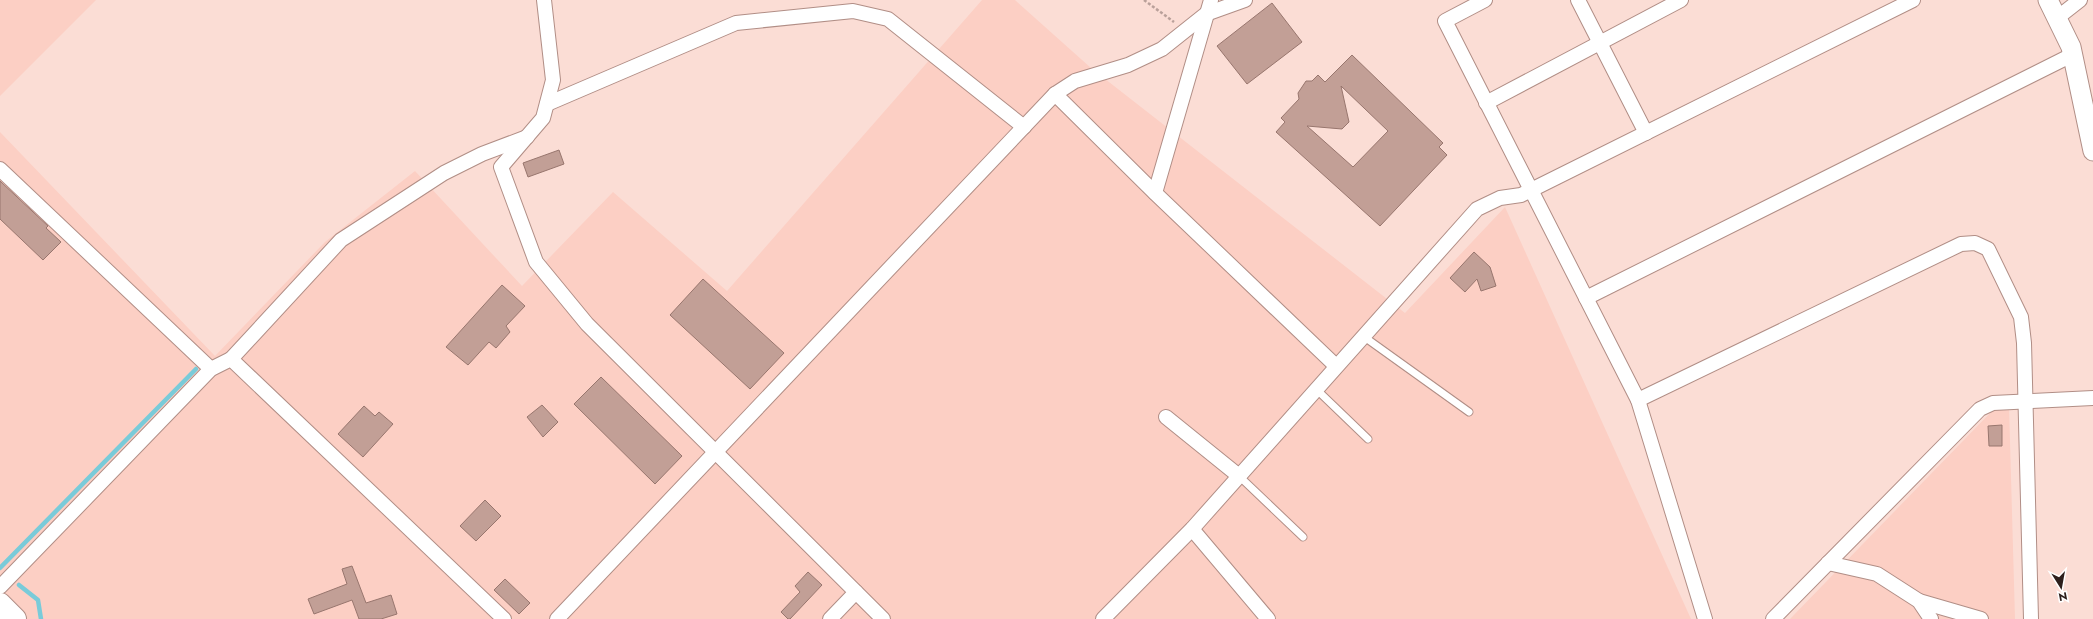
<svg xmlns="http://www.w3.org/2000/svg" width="2093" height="619" viewBox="0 0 2093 619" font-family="Jost,sans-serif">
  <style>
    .built { fill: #fccfc4 }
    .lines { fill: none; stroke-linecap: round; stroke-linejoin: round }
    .stream { stroke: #79cbd9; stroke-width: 4.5 }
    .building { fill: #c29f96; stroke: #98766e; fill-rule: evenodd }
    .lane-casing { stroke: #b18e86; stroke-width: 9 }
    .street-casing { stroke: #b18e86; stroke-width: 16 }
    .secondary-casing { stroke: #b18e86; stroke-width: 21 }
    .highway-casing { stroke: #b18e86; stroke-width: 24 }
    .path { stroke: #b9a09a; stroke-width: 2.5; stroke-dasharray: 3 2; stroke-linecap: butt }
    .lane { stroke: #fff; stroke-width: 7 }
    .street { stroke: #fff; stroke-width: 14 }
    .secondary { stroke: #fff; stroke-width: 19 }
    .highway { stroke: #fff; stroke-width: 22 }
  </style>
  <rect width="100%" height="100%" fill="#fbddd5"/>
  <g class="built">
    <path d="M0,0h96l-96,96z"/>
    <path d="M982,0h33l76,68 314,245 100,-106 186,412h-1691v-487l215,224 110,-114 90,-71 107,115 91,-94 114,99z"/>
    <path d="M2009,406l6,213h-225l206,-212z"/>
  </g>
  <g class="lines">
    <g class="stream">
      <path d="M0,568l196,-199"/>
      <path d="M19,585l19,15 3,19"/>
    </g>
  </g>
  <g class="building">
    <path d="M1272,3l30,39 -55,42 -30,-38z"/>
    <path d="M1352,55l91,88 -4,4 8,8 -67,71 -104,-94 9,-10 -4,-4 18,-19 -1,-6 8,-12h6l6,-6 7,7zM1341,86l47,45 -35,36 -46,-41 35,3 7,-7z"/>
    <path d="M559,150l5,14 -36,13 -5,-14z"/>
    <path d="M0,181l48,45 -2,2 15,14 -18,18 -43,-41z"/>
    <path d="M1474,252l16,15 6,19 -15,5 -4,-12 -12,13 -15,-14z"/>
    <path d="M703,279l81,74 -34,36 -80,-74z"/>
    <path d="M502,285l23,21 -19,20 4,6 -14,16 -7,-6 -21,23 -22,-18z"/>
    <path d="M601,377l81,79 -27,28 -81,-80z"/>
    <path d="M542,405l16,17 -15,15 -16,-20z"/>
    <path d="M364,406l11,10 4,-4 14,12 -30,33 -25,-23z"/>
    <path d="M2002,425v21h-13l-1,-20z"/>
    <path d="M485,500l16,16 -25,25 -16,-15z"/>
    <path d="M352,566l14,37 25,-8 6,19 -16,5h-22l-7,-19 -38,14 -6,-15 39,-15 -5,-15z"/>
    <path d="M808,572l14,13 -32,34h-2l-7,-7 19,-20 -5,-6z"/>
    <path d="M505,579l25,24 -11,11 -25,-24z"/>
  </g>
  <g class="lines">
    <g class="lane-casing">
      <g id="lane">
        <path d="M1363,336l106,76"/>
        <path d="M1316,389l52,50"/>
        <path d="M1239,476l64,61"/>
      </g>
    </g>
    <g class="street-casing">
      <g id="street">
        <path d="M544,0l9,80 -10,38 -42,49 35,95 51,62 296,295"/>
        <path d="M1485,0l-40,21 193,379 67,219"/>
        <path d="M1578,0l68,133"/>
        <path d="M2057,18l23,-18"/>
        <path d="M1055,94l100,99 181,173"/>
        <path d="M1486,103l195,-103"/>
        <path d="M547,104l189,-81 117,-12 35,8 136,108"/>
        <path d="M0,169l211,200"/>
        <path d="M1155,193l56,-193"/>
        <path d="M1586,298l486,-243"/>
        <path d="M231,359l110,-119 103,-67 38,-19 45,-17"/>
        <path d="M1638,400l323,-156 14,-1 13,6 33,68 3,26 7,276"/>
        <path d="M1166,417l73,59"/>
        <path d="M1192,529l76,90"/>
        <path d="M1828,563l49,11 42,27 12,18"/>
        <path d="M0,587l211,-218 20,-10 273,260"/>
        <path d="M1919,601l62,18"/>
        <path d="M557,619l498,-525 20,-13 53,-16 34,-16 44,-35 39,-14"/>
        <path d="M830,619l26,-27"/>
        <path d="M1103,619l89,-90 285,-320 23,-11 21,-3 392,-195"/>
        <path d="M1773,619l207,-210 13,-6 100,-5"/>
      </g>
    </g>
    <g class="secondary-casing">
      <path id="secondary" d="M2048,0l23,47 22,104"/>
    </g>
    <g class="highway-casing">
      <path id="highway" d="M0,604l15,15"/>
    </g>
    <path class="path" d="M1144,0l30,22"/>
    <use href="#lane" class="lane"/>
    <use href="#street" class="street"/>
    <use href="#secondary" class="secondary"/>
    <use href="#highway" class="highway"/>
  </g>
  <g transform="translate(2061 587) rotate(169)" stroke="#ffffff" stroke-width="3" paint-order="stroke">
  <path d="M0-3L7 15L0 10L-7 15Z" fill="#2d1f1c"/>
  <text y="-6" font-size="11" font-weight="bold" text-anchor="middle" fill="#2d1f1c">N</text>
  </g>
</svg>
